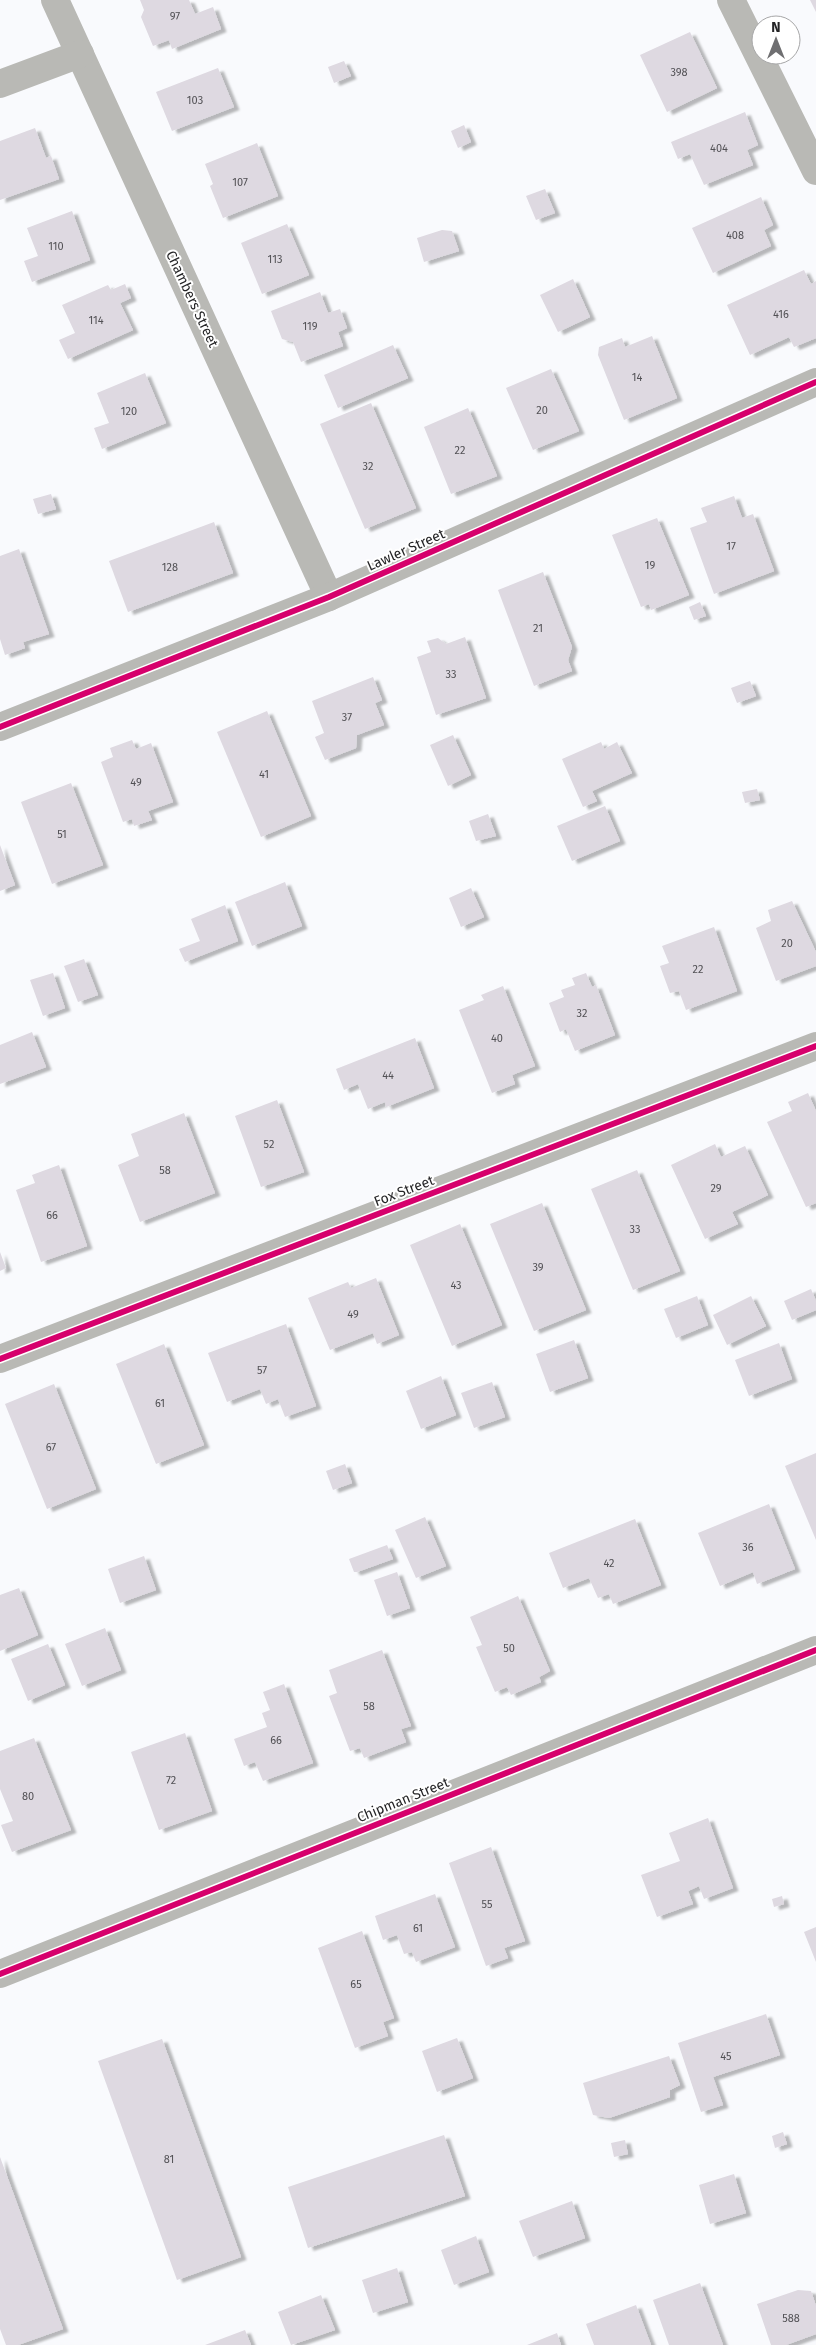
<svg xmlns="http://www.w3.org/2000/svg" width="816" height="2345" viewBox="0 0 816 2345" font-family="'Fira Sans',sans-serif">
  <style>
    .building { fill: #ded9e1; filter: url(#shadow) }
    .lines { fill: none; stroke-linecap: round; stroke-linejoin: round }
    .minor { stroke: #b9b9b5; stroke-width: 28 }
    .tertiary { stroke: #b9b9b5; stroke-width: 28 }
    .cycleway-casing { stroke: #fff; stroke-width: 9 }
    .cycleway { stroke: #d6006c; stroke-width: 6 }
    .labels { text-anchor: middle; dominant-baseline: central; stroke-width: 4; stroke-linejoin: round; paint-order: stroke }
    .number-label { font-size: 11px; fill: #525155 }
    .street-label { font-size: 14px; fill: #242426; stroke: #fff }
  </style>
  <defs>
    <filter id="shadow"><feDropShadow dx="5.5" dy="3" stdDeviation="1" flood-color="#0004"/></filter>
  </defs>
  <rect width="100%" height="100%" fill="#f9fafd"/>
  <g class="building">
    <path d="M140,0h49l6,14 18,-7 8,22 -49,20 -3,-9 -16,6 -12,-29 3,-7z"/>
    <path d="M810,0h6v12z"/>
    <path d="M690,32l27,56 -50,24 -27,-57z"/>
    <path d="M344,61l7,15 -17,7 -6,-16z"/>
    <path d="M218,68l16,39 -62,24 -16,-39z"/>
    <path d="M745,112l13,33 -11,5 6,15 -49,20 -14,-31 -12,5 -7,-17z"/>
    <path d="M464,125l7,17 -13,6 -7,-17z"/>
    <path d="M35,128l11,30 5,-2 8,23 -59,21v-59z"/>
    <path d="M257,143l21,53 -55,22 -13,-32 3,-2 -8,-20z"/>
    <path d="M545,189l10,24 -19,7 -10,-24z"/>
    <path d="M761,197l12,28 -9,5 7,16 -58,27 -21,-45z"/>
    <path d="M72,211l18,49 -58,22 -8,-21 14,-5 -11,-28z"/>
    <path d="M287,224l22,51 -47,19 -21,-51z"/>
    <path d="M442,230l10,1 7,20 -35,11 -7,-24z"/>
    <path d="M804,270l7,14 5,-3v57l-22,9 -5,-10 -39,18 -23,-50z"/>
    <path d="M573,279l17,38 -32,15 -18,-37z"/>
    <path d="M125,284l6,14 -11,5 13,27 -65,29 -9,-19 16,-7 -13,-28 46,-20 3,5z"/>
    <path d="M320,292l8,21 12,-4 7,19 -9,4 5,14 -42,16 -8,-20 -11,-3 -11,-28z"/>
    <path d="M652,336l25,62 -53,22 -26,-65 1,-8 23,-9 3,9z"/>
    <path d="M393,345l15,33 -70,30 -14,-33z"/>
    <path d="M551,369l28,62 -46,19 -27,-62z"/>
    <path d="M145,373l21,50 -64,26 -8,-21 15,-5 -12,-30z"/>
    <path d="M371,403l45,105 -51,21 -45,-105z"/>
    <path d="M468,408l29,68 -46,18 -27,-67z"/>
    <path d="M51,494l5,15 -18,5 -5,-15z"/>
    <path d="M734,496l8,22 11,-4 21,57 -60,23 -24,-66 17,-6 -6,-14z"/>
    <path d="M657,518l32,77 -38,15 -2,-6 -8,3 -29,-72z"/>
    <path d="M214,522l19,51 -105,39 -19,-51z"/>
    <path d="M19,549l30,85 -26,8 2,6 -20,7 -5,-16v-83z"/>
    <path d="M543,572l29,75 -4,13 4,11 -38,15 -36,-96z"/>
    <path d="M700,602l6,14 -12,4 -5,-13z"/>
    <path d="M465,637l21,61 -50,17 -19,-58 14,-5 -4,-11 11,-3 8,6z"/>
    <path d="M373,677l9,23 -7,3 9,22 -27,10 -1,13 -31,12 -10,-23 9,-4 -12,-32z"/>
    <path d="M750,681l6,15 -19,7 -6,-15z"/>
    <path d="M267,711l44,105 -50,21 -44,-105z"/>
    <path d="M453,735l18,40 -23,11 -18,-41z"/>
    <path d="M132,740l4,9 15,-6 22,59 -25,9 4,9 -18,6 -2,-7 -9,3 -22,-60 12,-5 -3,-9z"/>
    <path d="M601,742l3,7 13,-7 15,31 -40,18 5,10 -14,6 -21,-48z"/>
    <path d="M71,783l32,82 -51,19 -31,-82z"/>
    <path d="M757,789l3,11 -15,3 -3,-11z"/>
    <path d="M605,806l15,35 -48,20 -15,-35z"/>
    <path d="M488,814l8,22 -20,5 -7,-20z"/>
    <path d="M0,845l15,40 -15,6z"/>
    <path d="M285,882l17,44 -50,20 -17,-44z"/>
    <path d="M471,888l13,29 -23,10 -12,-29z"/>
    <path d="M792,901l24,51v14l-40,15 -20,-53 15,-7 -3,-11z"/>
    <path d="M225,905l13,36 -53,21 -6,-13 21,-8 -9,-22z"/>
    <path d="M714,927l23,64 -51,19 -7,-19 -9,2 -10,-27 9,-3 -7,-17z"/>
    <path d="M84,959l14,36 -20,7 -14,-36z"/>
    <path d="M53,973l12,35 -22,8 -13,-36z"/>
    <path d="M586,973l6,14 4,-2 19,50 -40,16 -9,-22 -6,3 -11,-29 15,-6 -3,-7 14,-5 -3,-7z"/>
    <path d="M503,986l32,80 -23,9 3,9 -23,9 -33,-83 25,-10 -3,-5z"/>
    <path d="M32,1032l14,35 -46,17v-39z"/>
    <path d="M415,1038l19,50 -48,19 -1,-5 -17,7 -10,-25 -14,6 -8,-21z"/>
    <path d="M808,1093l8,18v92l-10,4 -39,-85 25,-11 -4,-9z"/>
    <path d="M277,1100l27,72 -43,15 -26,-71z"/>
    <path d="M184,1113l31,80 -75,29 -22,-57 21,-9 -8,-22z"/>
    <path d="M715,1144l6,13 24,-11 23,49 -36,17 6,12 -33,15 -34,-74z"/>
    <path d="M59,1165l28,81 -46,16 -25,-72 19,-7 -3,-8z"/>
    <path d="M637,1170l43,101 -47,19 -42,-101z"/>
    <path d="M542,1203l44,107 -52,21 -44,-107z"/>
    <path d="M460,1224l42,101 -50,21 -42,-101z"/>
    <path d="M0,1252l6,16 -6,3z"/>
    <path d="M376,1278l23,57 -22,9 -4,-11 -43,17 -22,-52 40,-16 3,6z"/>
    <path d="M811,1289l5,12v9l-24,10 -8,-19z"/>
    <path d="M697,1296l11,29 -32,13 -12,-29z"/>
    <path d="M751,1296l15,30 -39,19 -14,-30z"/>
    <path d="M286,1324l30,82 -31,11 -7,-18 -12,5 -6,-15 -33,13 -19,-49z"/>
    <path d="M574,1340l14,38 -38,14 -14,-38z"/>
    <path d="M779,1343l13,36 -43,17 -14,-36z"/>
    <path d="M164,1344l40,101 -48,19 -40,-100z"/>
    <path d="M441,1376l15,39 -35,14 -15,-38z"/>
    <path d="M492,1382l13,35 -31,11 -13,-35z"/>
    <path d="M54,1384l42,105 -49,20 -42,-105z"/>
    <path d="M816,1453v87l-31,-74z"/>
    <path d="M345,1464l7,19 -19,7 -7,-19z"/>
    <path d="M769,1504l26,65 -38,15 -4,-12 -33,14 -22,-53z"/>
    <path d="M425,1517l21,49 -30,12 -21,-48z"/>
    <path d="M635,1519l26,66 -48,19 -4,-10 -11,4 -9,-20 -26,10 -14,-35z"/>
    <path d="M387,1545l6,14 -36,13h-3l-5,-13z"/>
    <path d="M144,1556l12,34 -36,13 -12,-34z"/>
    <path d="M397,1572l13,36 -23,8 -13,-36z"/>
    <path d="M19,1588l19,47 -38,16v-56z"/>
    <path d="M518,1596l32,75 -11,6 2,5 -30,13 -4,-8 -12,5 -19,-45 6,-2 -12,-28z"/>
    <path d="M105,1628l16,42 -39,16 -17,-42z"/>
    <path d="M48,1644l17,41 -37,16 -17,-42z"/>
    <path d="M382,1650l29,76 -10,3 5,13 -42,16 -4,-10 -10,3 -21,-55 8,-3 -8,-23z"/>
    <path d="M284,1684l29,79 -50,18 -8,-19 -11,4 -10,-27 33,-12 -5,-14 8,-3 -7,-18z"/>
    <path d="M185,1733l27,78 -53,19 -28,-78z"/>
    <path d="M34,1738l37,92 -59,22 -11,-27 12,-4 -13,-32v-38z"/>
    <path d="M708,1818l25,70 -29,11 -5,-13 -11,5 5,13 -36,13 -16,-42 39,-14 -11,-28z"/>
    <path d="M491,1847l34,94 -21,7 4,10 -22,8 -37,-103z"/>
    <path d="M435,1894l20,53 -39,15 -4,-10 -8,2 -7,-19 -14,5 -8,-24z"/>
    <path d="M782,1896l2,8 -10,3 -2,-8z"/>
    <path d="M816,1927v35l-12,-30z"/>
    <path d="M362,1931l32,87 -11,4 5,14 -33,12 -37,-100z"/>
    <path d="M766,2014l14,41 -67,22 10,28 -22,7 -23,-69z"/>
    <path d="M457,2038l16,40 -36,14 -15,-41z"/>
    <path d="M162,2039l79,218 -64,23 -79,-219z"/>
    <path d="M669,2056l11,29 -10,5v7l-61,21 -16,-3 -10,-32z"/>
    <path d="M783,2132l4,12 -12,4 -3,-12z"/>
    <path d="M444,2135l21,61 -157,52 -20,-61z"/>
    <path d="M625,2140l3,14 -14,3 -3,-14z"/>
    <path d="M0,2157l63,172 -45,16h-12l-6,-16z"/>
    <path d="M734,2174l12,39 -36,11 -11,-39z"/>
    <path d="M572,2201l13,37 -52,19 -14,-36z"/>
    <path d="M476,2236l13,36 -35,13 -13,-35z"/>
    <path d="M397,2268l11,34 -35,11 -11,-33z"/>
    <path d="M700,2283l23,62h-54l-16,-45z"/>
    <path d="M798,2290l13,1 5,15v28l-30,11h-15l-14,-41z"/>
    <path d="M321,2295l14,35 -44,15 -13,-33z"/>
    <path d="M636,2305l15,40h-57l-8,-21z"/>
    <path d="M245,2330l6,15h-46z"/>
    <path d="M557,2333l4,12h-34z"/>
  </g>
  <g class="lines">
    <g class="minor">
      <path d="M55,0l274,597"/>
      <path d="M0,84l80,-30"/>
      <path d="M0,727l329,-130 487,-215"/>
      <path d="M0,1359l816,-313"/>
    </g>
    <g class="tertiary">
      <path d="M731,0l85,171"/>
      <path d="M0,1974l816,-324"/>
    </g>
    <g class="cycleway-casing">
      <g id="cycleway">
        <path d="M0,727l329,-130 487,-215"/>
        <path d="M0,1359l816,-313"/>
        <path d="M0,1974l816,-324"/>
      </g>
    </g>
    <use href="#cycleway" class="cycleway"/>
  </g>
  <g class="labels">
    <g class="number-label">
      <text x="175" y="16">97</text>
      <text x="679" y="72">398</text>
      <text x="195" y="100">103</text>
      <text x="719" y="148">404</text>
      <text x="240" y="182">107</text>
      <text x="735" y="235">408</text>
      <text x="56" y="246">110</text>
      <text x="275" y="259">113</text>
      <text x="781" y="314">416</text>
      <text x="96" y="320">114</text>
      <text x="310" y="326">119</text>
      <text x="637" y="377">14</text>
      <text x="542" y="410">20</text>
      <text x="129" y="411">120</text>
      <text x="460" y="450">22</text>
      <text x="368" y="466">32</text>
      <text x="731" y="546">17</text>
      <text x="650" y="565">19</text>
      <text x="170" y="567">128</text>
      <text x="538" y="628">21</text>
      <text x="451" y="674">33</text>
      <text x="347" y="717">37</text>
      <text x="264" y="774">41</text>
      <text x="136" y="782">49</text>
      <text x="62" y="834">51</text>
      <text x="787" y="943">20</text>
      <text x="698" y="969">22</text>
      <text x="582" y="1013">32</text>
      <text x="497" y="1038">40</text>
      <text x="388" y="1075">44</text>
      <text x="269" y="1144">52</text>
      <text x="165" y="1170">58</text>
      <text x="716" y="1188">29</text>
      <text x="52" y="1215">66</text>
      <text x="635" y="1229">33</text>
      <text x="538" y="1267">39</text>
      <text x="456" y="1285">43</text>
      <text x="353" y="1314">49</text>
      <text x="262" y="1370">57</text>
      <text x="160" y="1403">61</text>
      <text x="51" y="1447">67</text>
      <text x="748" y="1547">36</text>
      <text x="609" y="1563">42</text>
      <text x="509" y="1648">50</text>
      <text x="369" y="1706">58</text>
      <text x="276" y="1740">66</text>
      <text x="171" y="1780">72</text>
      <text x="28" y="1796">80</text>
      <text x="487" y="1904">55</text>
      <text x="418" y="1928">61</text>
      <text x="356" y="1984">65</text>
      <text x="726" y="2056">45</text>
      <text x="169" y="2159">81</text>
      <text x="791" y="2318">588</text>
    </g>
    <g class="street-label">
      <text transform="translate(192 299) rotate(65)">Chambers Street</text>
      <text transform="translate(406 550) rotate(-24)">Lawler Street</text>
      <text transform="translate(404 1191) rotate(-21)">Fox Street</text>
      <text transform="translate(403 1800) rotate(-22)">Chipman Street</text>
    </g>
  </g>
  <g transform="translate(776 40)"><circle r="24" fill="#ffffff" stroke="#a7a7a8"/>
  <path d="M0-4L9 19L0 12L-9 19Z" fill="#6f6f71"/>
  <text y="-8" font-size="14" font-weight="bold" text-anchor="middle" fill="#242426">N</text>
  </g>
</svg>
